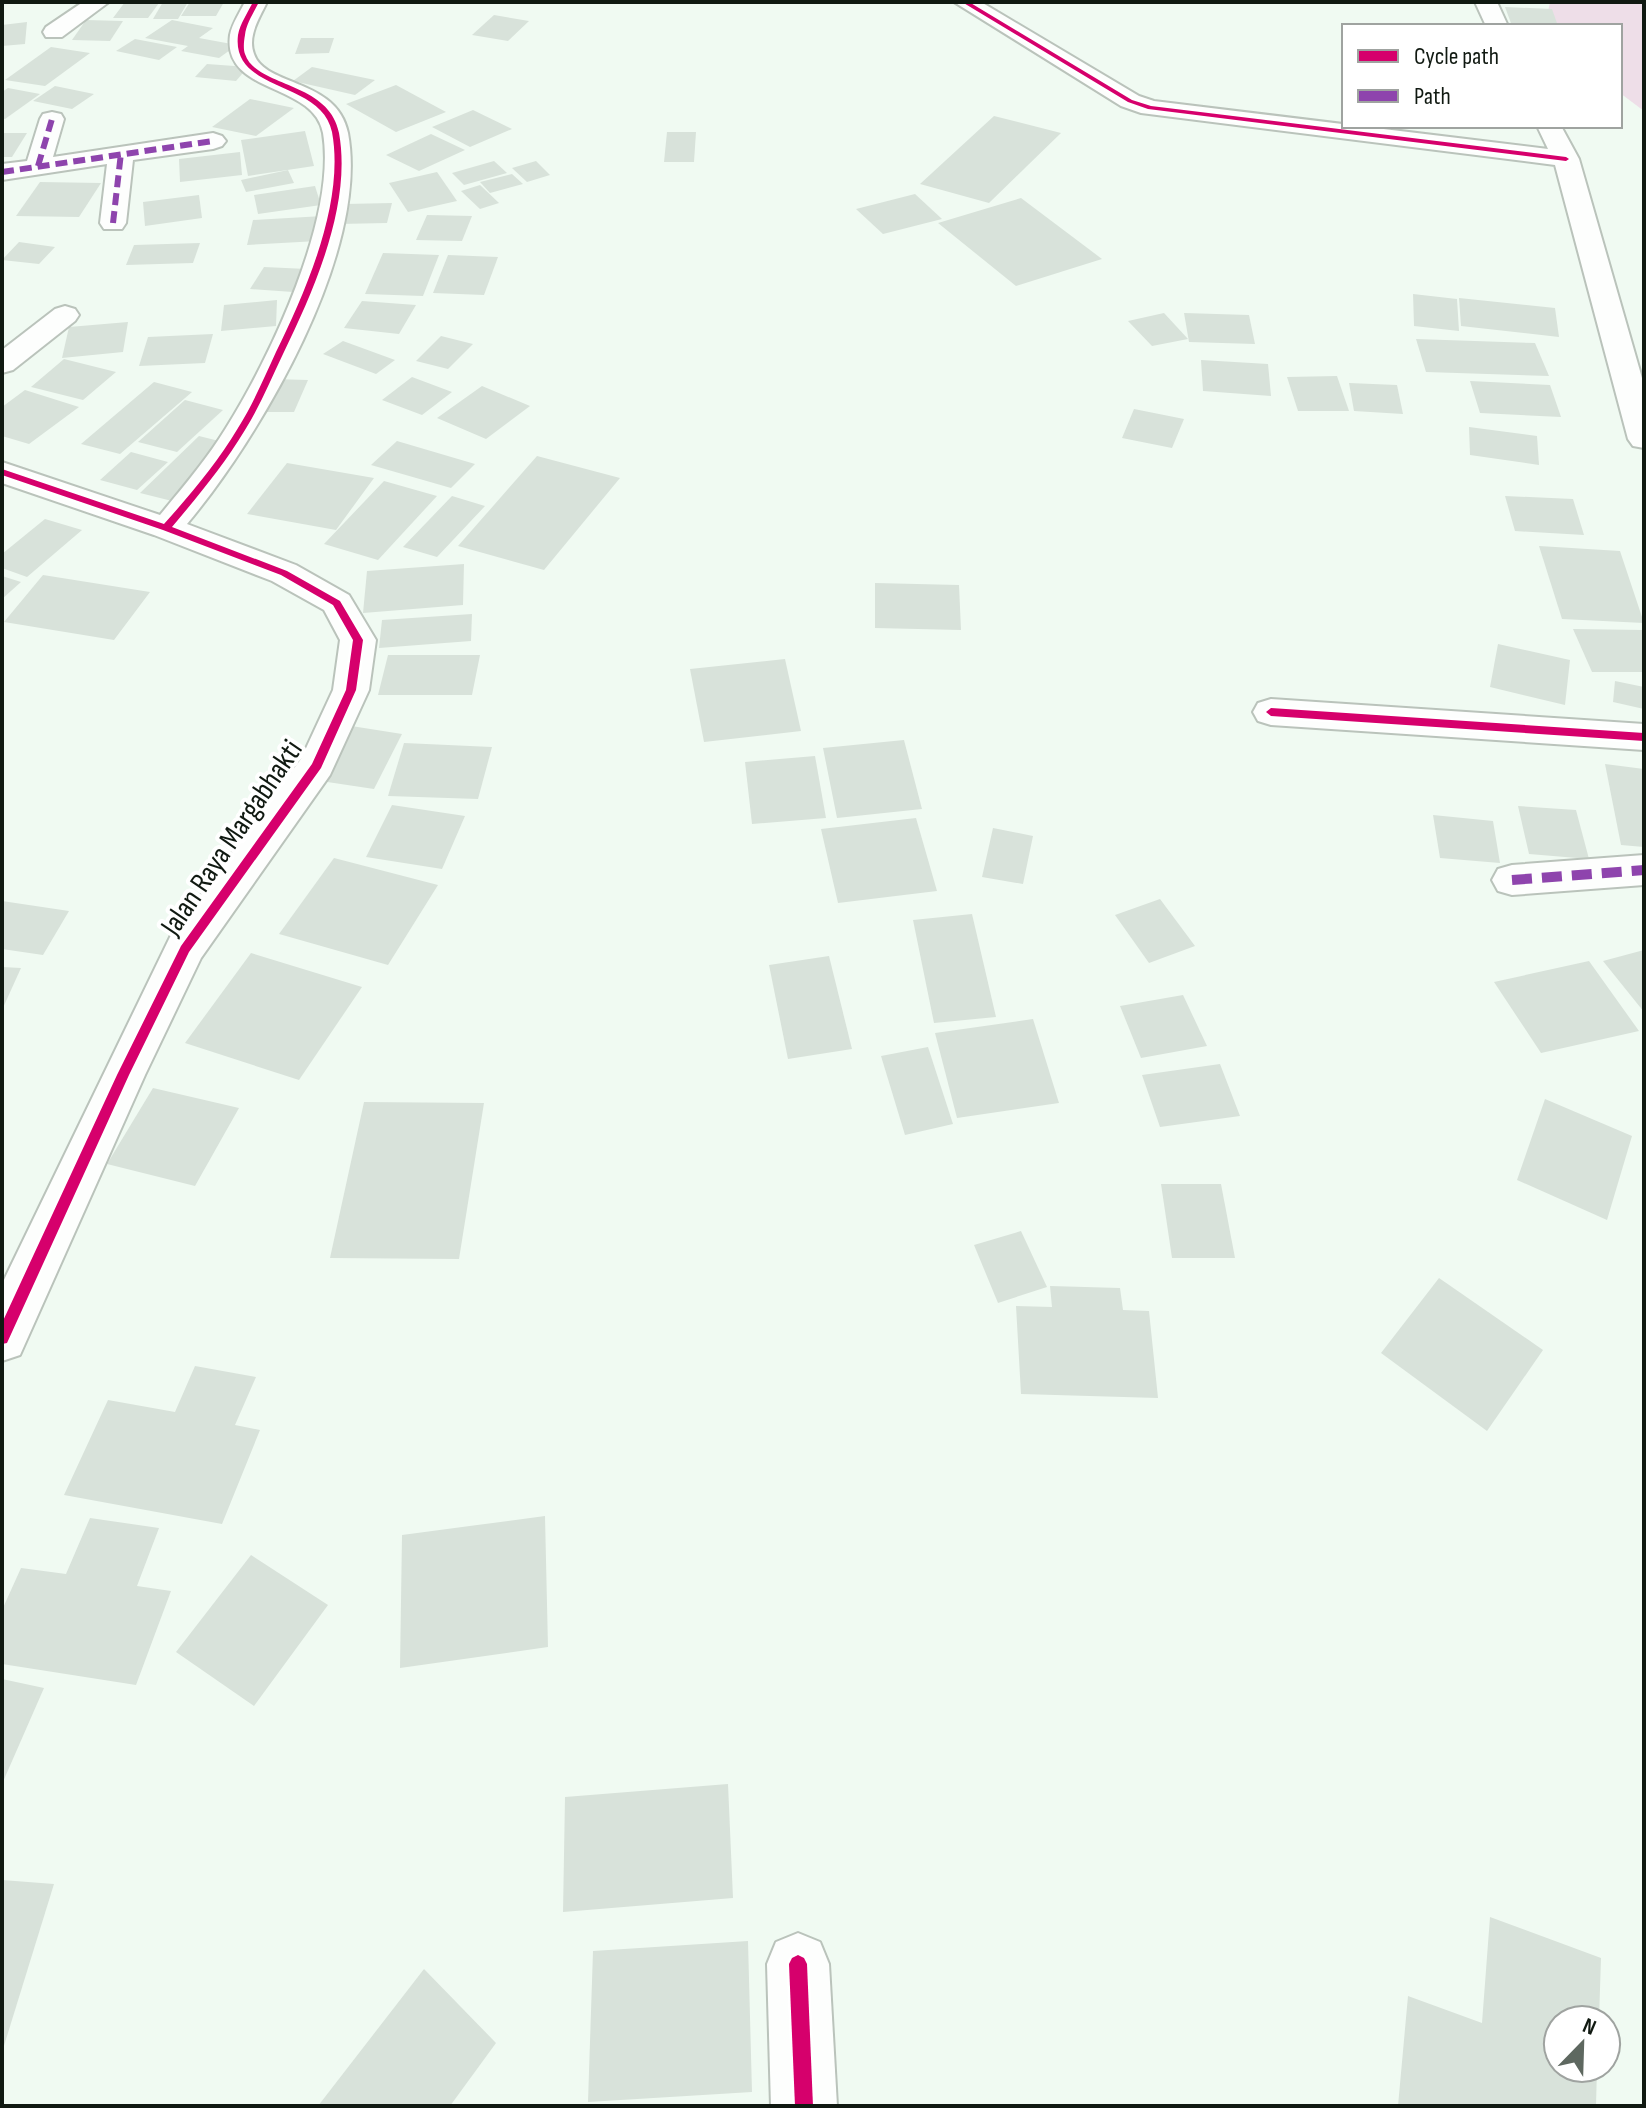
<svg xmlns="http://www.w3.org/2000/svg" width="1646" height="2108" viewBox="0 0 1646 2108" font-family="'Sofia Sans Condensed',sans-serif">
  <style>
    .green { fill: #eedee8 }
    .building { fill: #d8e2da }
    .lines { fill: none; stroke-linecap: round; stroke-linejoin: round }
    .minor-casing { stroke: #bac3bb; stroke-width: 4 }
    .minor { fill: #fdfefd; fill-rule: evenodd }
    .quiet-far1 { stroke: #8e44ad; stroke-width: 6; stroke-dasharray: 12 6; stroke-linecap: butt }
    .quiet { stroke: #8e44ad; stroke-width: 10; stroke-dasharray: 20 10; stroke-linecap: butt }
    .cycleway-casing { stroke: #fff; stroke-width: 5 }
    .cycleway { fill: #d6006c; fill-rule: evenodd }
    .labels { text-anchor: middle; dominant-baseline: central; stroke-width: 8; stroke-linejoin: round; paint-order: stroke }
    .street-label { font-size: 30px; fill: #101911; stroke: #fff }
  </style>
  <rect width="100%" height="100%" fill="#f0faf2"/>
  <path class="green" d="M1550,2h94v109l-24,-18v-67h-75z"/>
  <g class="building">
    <path d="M125,2l34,1 -11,15h-35z"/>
    <path d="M163,2h25l-10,17h-25z"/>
    <path d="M190,2h34l-8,14h-35z"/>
    <path d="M1505,7l47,2 6,17h-46z"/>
    <path d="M494,15l35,6 -21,20 -36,-6z"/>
    <path d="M86,20l37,1 -13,20 -38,-1z"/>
    <path d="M172,20l41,8 -14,10 38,7 -18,13 -38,-7 7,-5 -43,-8z"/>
    <path d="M27,22l-2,22 -23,2v-21z"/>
    <path d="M301,38h33l-5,15 -34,1z"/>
    <path d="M135,39l42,8 -18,13 -43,-9z"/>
    <path d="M51,47l39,6 -45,33 -40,-6z"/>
    <path d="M207,64l41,3 -12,14 -41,-4z"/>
    <path d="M312,67l63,13 -20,15 -62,-14z"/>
    <path d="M396,85l50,27 -50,20 -50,-28z"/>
    <path d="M55,86l39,8 -22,15 -39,-8z"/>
    <path d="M8,88l32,6 -35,25 -3,-1v-26z"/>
    <path d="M250,99l44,9 -38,28 -44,-9z"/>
    <path d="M473,110l39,19 -42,18 -38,-20z"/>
    <path d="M994,116l67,17 -72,70 -69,-19z"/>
    <path d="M305,131l9,35 -66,10 -7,-36z"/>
    <path d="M667,132h29l-2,30h-30z"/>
    <path d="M2,133h25l-15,24h-10z"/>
    <path d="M431,134l34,16 -46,21 -33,-16z"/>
    <path d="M240,152l2,23 -62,7 -1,-23z"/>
    <path d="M494,161l13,12 -43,12 -12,-12z"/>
    <path d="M536,161l14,14 -23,7 -15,-14z"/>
    <path d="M288,170l6,13 -48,9 -5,-12z"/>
    <path d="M437,172l20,29 -49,11 -19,-29z"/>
    <path d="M512,174l11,10 -33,9 -10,-11z"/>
    <path d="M40,182l61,1 -22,34 -63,-1z"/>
    <path d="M480,185l19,18 -19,6 -19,-18z"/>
    <path d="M315,186l6,19 -63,9 -4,-19z"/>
    <path d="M915,194l27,25 -59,15 -27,-25z"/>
    <path d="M199,195l3,23 -57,8 -2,-24z"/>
    <path d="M1021,198l81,61 -86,27 -78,-63z"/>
    <path d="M392,203l-5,20 -48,1 6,-20z"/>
    <path d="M427,215l45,1 -10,25 -46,-1z"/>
    <path d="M323,216l-5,25 -71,4 6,-25z"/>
    <path d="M19,242l36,5 -16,17 -37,-4z"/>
    <path d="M200,243l-7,20 -67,2 8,-20z"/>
    <path d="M383,253l56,2 -16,41 -58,-2z"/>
    <path d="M448,255l50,2 -14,38 -51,-2z"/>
    <path d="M264,267l43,2 -14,23 -43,-3z"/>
    <path d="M1413,294l44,5 2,32 -45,-5z"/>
    <path d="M1459,298l96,10 4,29 -98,-11z"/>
    <path d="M277,300l-1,26 -55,5 3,-26z"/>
    <path d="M362,301l54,4 -17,29 -55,-6z"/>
    <path d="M1164,313l24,26 -36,7 -24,-25z"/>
    <path d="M1184,313l65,2 6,29 -66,-2z"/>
    <path d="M128,322l-5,30 -61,6 7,-31z"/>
    <path d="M213,334l-8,29 -66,3 9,-29z"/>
    <path d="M441,336l32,8 -25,25 -32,-8z"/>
    <path d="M1416,339l119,4 14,33 -123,-4z"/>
    <path d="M343,341l52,19 -19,14 -53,-20z"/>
    <path d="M64,359l52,13 -33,28 -52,-13z"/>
    <path d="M1201,360l67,4 3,32 -68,-5z"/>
    <path d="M1337,376l12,35h-51l-11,-34z"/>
    <path d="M412,377l40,15 -30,23 -40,-15z"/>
    <path d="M272,379l36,1 -14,32h-36z"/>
    <path d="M1470,381l80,4 11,32 -81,-4z"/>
    <path d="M154,382l38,10 -72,62 -39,-10z"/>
    <path d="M1349,383l48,2 6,29 -49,-3z"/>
    <path d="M482,386l48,20 -44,33 -49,-21z"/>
    <path d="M25,390l54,17 -50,37 -27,-8v-29z"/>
    <path d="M185,400l38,10 -46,42 -39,-10z"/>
    <path d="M1134,409l50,10 -12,29 -50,-10z"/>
    <path d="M1469,427l68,9 2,29 -69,-10z"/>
    <path d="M199,436l32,8 -59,57 -32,-8z"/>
    <path d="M397,441l78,23 -24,24 -80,-23z"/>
    <path d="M131,452l37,10 -31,28 -37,-10z"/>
    <path d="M537,456l83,22 -76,92 -86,-24z"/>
    <path d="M287,463l87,15 -38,52 -89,-16z"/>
    <path d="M384,481l53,15 -59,64 -54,-16z"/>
    <path d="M452,496l33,10 -48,51 -34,-10z"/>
    <path d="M1505,496l68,3 11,36 -69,-4z"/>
    <path d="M45,519l37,11 -55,47 -25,-9v-14z"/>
    <path d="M1539,546l81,5 24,72 -82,-4z"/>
    <path d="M464,564l-1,41 -100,8 4,-42z"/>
    <path d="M43,575l107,17 -36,48 -110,-18z"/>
    <path d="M2,576l19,6 -19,17z"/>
    <path d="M875,583l84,2 2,45 -86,-2z"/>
    <path d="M472,614l-1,27 -92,7 3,-28z"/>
    <path d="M1573,629l71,1v42h-52z"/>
    <path d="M1498,644l72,16 -5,45 -75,-18z"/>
    <path d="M388,655h92l-8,40h-94z"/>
    <path d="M785,659l16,72 -97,11 -14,-73z"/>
    <path d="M1615,681l29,6v22l-31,-7z"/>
    <path d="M345,725l57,9 -28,55 -60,-9z"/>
    <path d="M904,740l18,69 -85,9 -14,-70z"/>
    <path d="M404,743l88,4 -14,52 -90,-3z"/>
    <path d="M815,756l11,62 -74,6 -7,-62z"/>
    <path d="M1605,764l39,5v78l-23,-2z"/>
    <path d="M392,805l73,11 -23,53 -76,-12z"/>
    <path d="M1518,806l58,4 13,49 -60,-5z"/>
    <path d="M1433,815l60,6 7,42 -60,-5z"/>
    <path d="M916,818l21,73 -99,12 -17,-74z"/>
    <path d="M993,828l40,8 -10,48 -41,-7z"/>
    <path d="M334,858l104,27 -50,80 -109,-31z"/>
    <path d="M1160,899l35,47 -46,17 -34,-48z"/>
    <path d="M2,901l67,10 -26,44 -41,-6z"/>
    <path d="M972,914l24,103 -62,6 -21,-103z"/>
    <path d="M1644,950v62l-41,-51z"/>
    <path d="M251,953l111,34 -63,93 -114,-37z"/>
    <path d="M829,956l23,93 -64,10 -19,-94z"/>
    <path d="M1589,961l50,70 -98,22 -47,-71z"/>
    <path d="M2,967l19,1 -19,42z"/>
    <path d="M1183,995l24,51 -66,12 -21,-52z"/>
    <path d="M1033,1019l26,84 -102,15 -22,-85z"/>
    <path d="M928,1047l25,77 -48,11 -24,-79z"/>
    <path d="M1220,1064l20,52 -80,11 -18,-52z"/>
    <path d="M153,1088l86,20 -44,78 -88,-22z"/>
    <path d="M1545,1099l87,37 -25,84 -90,-40z"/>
    <path d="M364,1102l120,1 -25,156 -129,-1z"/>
    <path d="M1161,1184h60l14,74h-63z"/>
    <path d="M1021,1231l26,56 -49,16 -24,-58z"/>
    <path d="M1439,1278l104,72 -56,81 -106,-78z"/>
    <path d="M1050,1286l70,2 3,22 26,1 9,87 -137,-4 -5,-88 36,1z"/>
    <path d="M195,1366l61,11 -21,48 25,5 -38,94 -158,-29 44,-95 67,12z"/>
    <path d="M545,1516l3,131 -148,21 2,-133z"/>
    <path d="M90,1518l69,10 -22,58 34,5 -35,94 -134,-21v-54l19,-42 45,6z"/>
    <path d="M251,1555l77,50 -74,101 -78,-54z"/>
    <path d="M2,1679l42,9 -42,96z"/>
    <path d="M728,1784l5,114 -170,14 2,-115z"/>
    <path d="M2,1880l52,4 -51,165h-1z"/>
    <path d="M1490,1917l111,41 -2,62h-41v48h39l-1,38h-198l10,-110 74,27z"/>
    <path d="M748,1941l4,151 -164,10 5,-151z"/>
    <path d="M424,1969l72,74 -46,63h-132z"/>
  </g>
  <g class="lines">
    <g class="minor-casing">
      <g id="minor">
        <path d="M83,2h26l-47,35h-16l-3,-5 3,-5z"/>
        <path d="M245,2h22c-7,15 -20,34 -13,52 11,33 83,24 94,79 22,118 -88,304 -161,391l109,41 53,30 27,45 -7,50 -39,85 -129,183 -56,117 -125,280 -18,6v-77l168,-347 131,-178 32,-69 7,-50 -16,-30 -52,-29 -118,-46 -152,-52v-21l158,53c23,-28 47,-56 66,-87 44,-70 111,-211 97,-295 -9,-51 -101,-38 -93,-98 2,-11 10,-23 15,-33z"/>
        <path d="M954,2h27l158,94 15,5 394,48 -11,-23h24l18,33 65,226v63l-11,-2 -5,-7 -73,-274 -414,-52 -20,-7z"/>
        <path d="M1475,2h22l11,24h-22z"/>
        <path d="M52,112l9,2 3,5 -11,38 160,-24 9,3 4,5 -4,5 -9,3 -80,11 -7,63 -4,6h-18l-4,-6 7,-59 -105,16v-16l25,-3 13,-42 3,-5z"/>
        <path d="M65,306l10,3 4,6 -4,6 -62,49 -11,3v-23l53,-41z"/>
        <path d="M1271,699l373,25v26l-373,-25 -13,-4 -5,-9 5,-9z"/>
        <path d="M1644,855v30l-132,10 -14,-4 -6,-11 6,-11 14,-4z"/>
        <path d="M798,1933l22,9 9,22 8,142h-66l-4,-142 9,-22z"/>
      </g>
    </g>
    <use href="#minor" class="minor"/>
    <g class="quiet-far1">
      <path d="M38,166l14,-47"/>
      <path d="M2,172l211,-31"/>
      <path d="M113,223l8,-70"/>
    </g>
    <path class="quiet" d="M1512,880l132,-10"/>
    <g class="cycleway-casing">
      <g id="cycleway">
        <path d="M253,2h6c-5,10 -13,22 -14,33 -1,5 -2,14 0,19 11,34 84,27 94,79 13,72 -25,157 -56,221 -12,25 -23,52 -38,76 -21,35 -47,66 -73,97l115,44 53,30 23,39 -7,50 -35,78 -132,184 -60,123 -122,268 -5,1v-21l115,-248 64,-129 131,-182 34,-74 7,-50 -20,-35 -52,-30 -118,-45 -161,-55v-6l162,55c27,-30 53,-61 74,-96 15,-24 26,-50 38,-76 30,-61 69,-150 56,-220 -10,-52 -101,-39 -94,-97 2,-11 10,-23 15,-33z"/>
        <path d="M962,2h7l163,98 19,6 415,51 3,2 -3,2 -418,-52 -20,-7z"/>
        <path d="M1271,708l373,25v8l-373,-25 -5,-4z"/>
        <path d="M798,1955l6,3 3,6 6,142h-18l-6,-142 3,-6z"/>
      </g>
    </g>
    <use href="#cycleway" class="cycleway"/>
  </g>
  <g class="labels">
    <g class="street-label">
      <text transform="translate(232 838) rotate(-56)">Jalan Raya Margabhakti</text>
    </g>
  </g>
  <rect width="1646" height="2108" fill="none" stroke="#101911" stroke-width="8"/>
  <rect x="1342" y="24" width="280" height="104" fill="#ffffff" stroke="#9fa3a0" stroke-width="2"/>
  <rect x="1358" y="50" width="40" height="12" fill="#d6006c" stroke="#9fa3a0" stroke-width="2"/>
  <text x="1414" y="64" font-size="24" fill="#101911">Cycle path</text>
  <rect x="1358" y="90" width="40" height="12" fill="#8e44ad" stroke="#9fa3a0" stroke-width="2"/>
  <text x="1414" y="104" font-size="24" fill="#101911">Path</text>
  <g transform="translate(1582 2044) rotate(23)"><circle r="38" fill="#ffffff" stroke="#9fa3a0" stroke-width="2"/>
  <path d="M0-6L14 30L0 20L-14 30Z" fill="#5e6860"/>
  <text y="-12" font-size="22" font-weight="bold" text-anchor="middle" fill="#101911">N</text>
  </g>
</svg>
